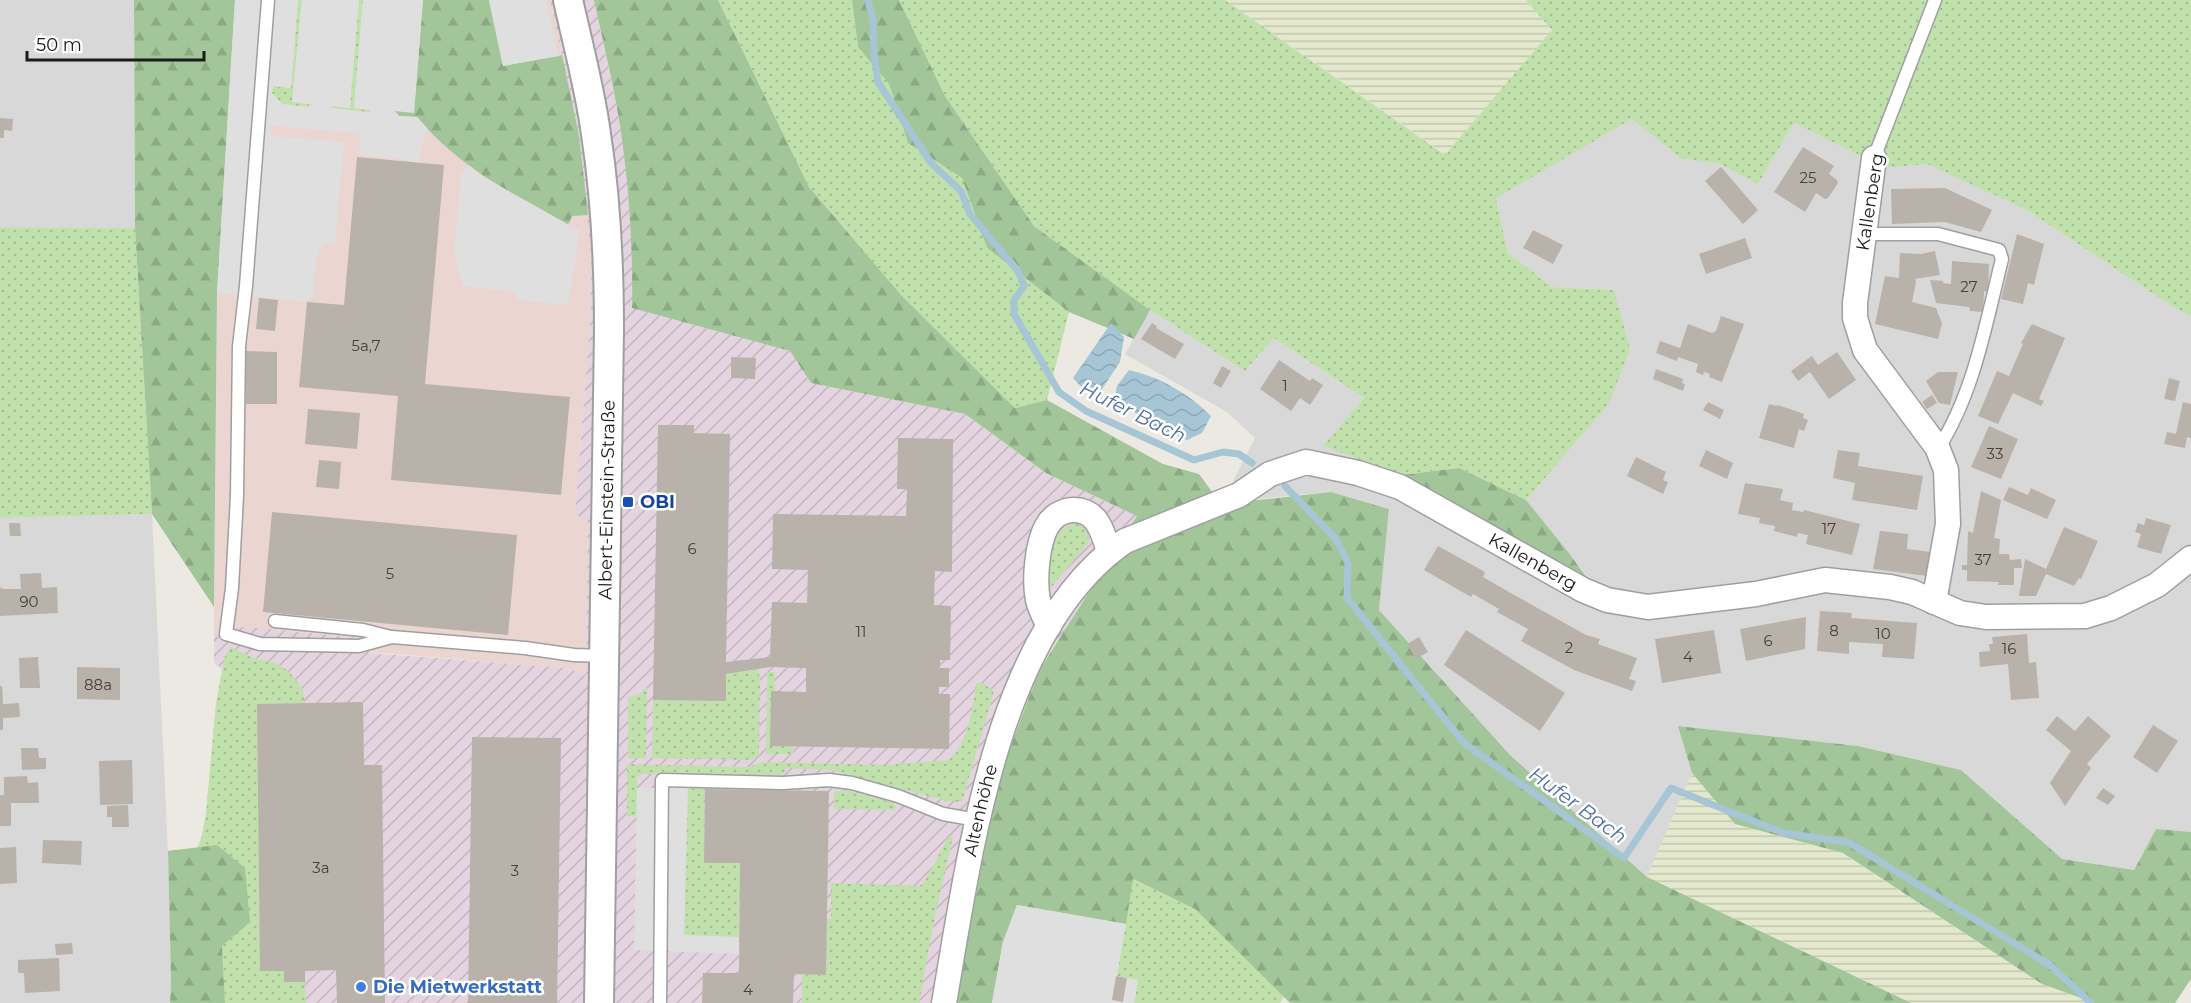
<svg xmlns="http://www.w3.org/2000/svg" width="2191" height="1003" viewBox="0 0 2191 1003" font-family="Montserrat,sans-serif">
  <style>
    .residential { fill: #d9d8d8 }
    .commercial { fill: #ebd5d1 }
    .industrial { fill: url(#industrial-furrows) }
    .farmland { fill: url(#farmland-rules) }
    .grass { fill: url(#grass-dots) }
    .forest { fill: url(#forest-firs) }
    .parking { fill: #dfdfdf }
    .water { fill: url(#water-waves) }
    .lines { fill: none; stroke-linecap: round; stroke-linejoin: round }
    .stream { stroke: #a6c5d5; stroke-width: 7 }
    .building { fill: #b8b2ab }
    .service-casing { stroke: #9f9f9f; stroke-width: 15 }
    .minor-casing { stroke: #9f9f9f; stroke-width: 27 }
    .tertiary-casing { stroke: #9f9f9f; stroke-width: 32 }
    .service { stroke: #fff; stroke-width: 12 }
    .minor { stroke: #fff; stroke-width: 24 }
    .tertiary { stroke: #fff; stroke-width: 28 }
    .transit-dot { fill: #1a4fb4; stroke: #fff; stroke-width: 2 }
    .shop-dot { fill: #3f7fe0; stroke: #fff; stroke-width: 2 }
    .labels { text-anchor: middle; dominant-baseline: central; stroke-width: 5; stroke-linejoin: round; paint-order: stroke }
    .number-label { font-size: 15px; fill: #42413f }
    .street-label { font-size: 18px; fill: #1b1b1b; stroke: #fff }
    .transit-label { font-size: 18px; font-weight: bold; fill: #164399; stroke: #fff; text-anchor: start }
    .shop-label { font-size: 18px; font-weight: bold; fill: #366cbe; stroke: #fff; text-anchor: start }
    .water-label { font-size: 20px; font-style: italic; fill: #52709f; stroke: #fff }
  </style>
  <defs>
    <pattern id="industrial-furrows" width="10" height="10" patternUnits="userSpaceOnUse" patternTransform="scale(1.5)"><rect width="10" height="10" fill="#e4d4df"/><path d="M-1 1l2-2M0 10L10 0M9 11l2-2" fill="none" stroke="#c3b5bf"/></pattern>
    <pattern id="farmland-rules" width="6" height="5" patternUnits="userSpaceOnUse" patternTransform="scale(1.5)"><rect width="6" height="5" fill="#e4e9ce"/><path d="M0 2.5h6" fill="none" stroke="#c3c7b0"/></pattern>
    <pattern id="grass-dots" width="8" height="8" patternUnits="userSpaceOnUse" patternTransform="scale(1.5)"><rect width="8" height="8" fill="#c0e1ab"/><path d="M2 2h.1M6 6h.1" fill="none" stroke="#a4c093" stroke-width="1.8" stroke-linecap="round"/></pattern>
    <pattern id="forest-firs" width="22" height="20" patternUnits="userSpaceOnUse" patternTransform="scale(1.5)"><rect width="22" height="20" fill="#a2c69a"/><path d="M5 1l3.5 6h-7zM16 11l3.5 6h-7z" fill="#8baa84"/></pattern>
    <pattern id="water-waves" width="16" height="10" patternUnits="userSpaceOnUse" patternTransform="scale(1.5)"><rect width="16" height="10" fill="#a6c5d5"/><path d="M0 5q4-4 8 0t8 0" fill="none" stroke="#8ea9b6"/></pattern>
  </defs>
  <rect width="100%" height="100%" fill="#ebe9e1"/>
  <g class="residential">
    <path d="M0,0h134l1,228 -135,-1z"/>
    <path d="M1632,119l48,39 40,6 38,20 36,-61 91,45 42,-5 98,46 153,101 13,6v516l-35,-3 -22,41 -72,-11 -101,-89 -103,-24 -179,-20 13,47 -45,104 -137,-122 -131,-145 10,-101 -58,-17 -76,7 -22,-18 22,-43 -28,-26 -102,-58 25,-44 95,61 29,-33 90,60 -40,48 78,29 184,101 -17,-23 -43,-53 82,-95 6,-115 -62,-3 -44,-34 -12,-56z"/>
    <path d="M152,514l16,337 3,130 -1,22h-170v-485z"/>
  </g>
  <path class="commercial" d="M235,0h315l21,96 16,103 4,57v57l-16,200 13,9 -2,153 -20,-7 -196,-16 -11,-14 -124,-12 -21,2 3,-335z"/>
  <path class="industrial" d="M550,0h44l26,123 5,35 8,99 -1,51 158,43 21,32 154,31 81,59 91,43 -98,155 -40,106 -44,226h-730l-8,-157 -20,3 5,-13 4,-22 10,-110 6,-35 -8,-6v-35l21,-2 124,12 11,15 196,15 20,7 2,-153 -13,-8 16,-201v-57l-12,-121z"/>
  <g class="farmland">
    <path d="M1225,0h301l27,30 -107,125z"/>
    <path d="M1692,773l43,51 107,29 200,131 53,19h-184l-264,-126z"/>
  </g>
  <g class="grass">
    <path d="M298,0h4l-10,102 18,2 -2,3 -26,-3 -10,-11v-7l19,2z"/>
    <path d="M359,0h4l-9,108 18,2 -1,2 -40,-4v-2l18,1z"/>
    <path d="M718,0h134l6,47 31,37 19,59 54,35 25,70 82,64 -22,88 -32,8 -113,-112 -93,-109z"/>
    <path d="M899,0h326l220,155 107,-125 -26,-30h665v316l-13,-6 -153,-101 -98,-45 -42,4 -91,-45 -36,61 -38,-20 -40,-6 -48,-39 -136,79 12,55 44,34 62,3 16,59 -22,56 -82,95 -67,-32 -57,7 -79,-29 41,-48 -90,-60 -29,33 -95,-61 -116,-84 -89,-130z"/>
    <path d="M0,227l135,1 17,286 -152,4z"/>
    <path d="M1075,523l10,5 5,13 -41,49c-1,-23 -2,-60 26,-67z"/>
    <path d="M231,647l20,10 25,6 12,8 14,16 3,16 -48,1 3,267h24v11h21l1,21h-81l-3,-57 -25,-97 5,-13 4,-22 10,-110 9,-48z"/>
    <path d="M758,669l2,10 -1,77 -9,4 -98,-2 1,-58 73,1v-27z"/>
    <path d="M767,672h8v19l-4,1 -1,54h23v8h-27z"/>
    <path d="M976,683h7l11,8 -32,111 -15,-1 -116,-31 -44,-2 -4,7 -141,-1 -5,3v39h-10v-52l122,3 14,-5 121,3 65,-5c18,-15 25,-55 27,-77z"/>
    <path d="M647,686l-1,72h-18v-61l12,-3z"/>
    <path d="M688,788l17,1 -1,74h36l-1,74 -55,-1z"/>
    <path d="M834,791h16l44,12 2,4 -2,3 -60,-1z"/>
    <path d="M949,836l4,1 -18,79 -16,87h-117v-29l24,1 1,-56h4v-36l88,3 4,-2z"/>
    <path d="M1132,879l63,30 89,88 -4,6h-146l4,-23 -22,-4z"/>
  </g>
  <g class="forest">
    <path d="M134,0h101l-18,293 -3,314 -62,-93 -17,-286z"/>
    <path d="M423,0h66l14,66 59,-11 17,80 9,80 -16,1 -4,9c-55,-31 -110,-58 -151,-108l-18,-1 -3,-3 -1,-2 19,1z"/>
    <path d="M594,0h124l91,187 93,109 113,112 32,-8 116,64 36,10 22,30 110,-12 58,17 -10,101 131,145 137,122 264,126h-621l-95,-94 -62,-30 -7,45 -109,-19 -14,37 -11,61h-37l44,-226 40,-106 98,-155 -91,-43 -81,-59 -154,-31 -21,-32 -158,-43c1,-62 -3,-122 -12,-183 -7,-42 -17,-83 -26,-125z"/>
    <path d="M852,0h47l46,96 89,130 116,84 -16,29 -65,-27 -82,-64 -25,-70 -54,-35 -19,-59 -31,-37z"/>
    <path d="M1459,468l67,32 43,53 18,25 -185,-103z"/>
    <path d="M1678,726l180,20 103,24 101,89 72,11 22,-41 35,3v147l-16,24h-80l-53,-19 -199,-131 -108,-29 -43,-51z"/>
    <path d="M217,845l28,23 5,54 -28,24 3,57h-55l1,-22 -3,-130z"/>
  </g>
  <g class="parking">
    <path d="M235,0h63l-7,88 -18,-2 -1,7 10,11 26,3 2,-3 -18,-2 10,-102h57l-9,108 -18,-2 -1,2 37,5 4,-3 -18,-2 9,-108h60l-9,113 -19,-2 4,5 18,1 11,12 -6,15 -2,19 -12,-1v-2l-49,-5 1,-19 -4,-3 -83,-7 -3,2 -1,4 3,4 72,6 -9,101 -10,1 -6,6 -3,9 -3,38 -6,5 -90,-9z"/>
    <path d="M489,0h57l13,56 -56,10z"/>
    <path d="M469,165l11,10 100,56 -12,74 -52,-5v-8l-53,-6 -9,-34 7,-77z"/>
    <path d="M637,788h51l-4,147 55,2v17l-105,-4z"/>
    <path d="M1017,905l109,19 -9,52 21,4 -4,23h-142l11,-61z"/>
  </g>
  <g class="water">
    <path d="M1111,323l13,14 -4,25 -22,33 -13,-4 -12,-13z"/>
    <path d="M1129,370c31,7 60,24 82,46l-9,17 -15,7 -37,-15 -35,-29 2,-10z"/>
  </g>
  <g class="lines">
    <g class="stream">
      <path d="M868,0l5,20 1,34 4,28 53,81 30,28 9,23 48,57 6,15 -10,14v14l45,78 27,19 108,49 29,-8 16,2 13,9"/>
      <path d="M1285,486l51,53 12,24 -1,35 117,145 160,115 47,-70 112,45 65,9 202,123 41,38"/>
    </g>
  </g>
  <g class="building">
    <path d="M0,118l13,1 -1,12 -8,-1v8h-4z"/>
    <path d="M1803,147l31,19 -5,8 8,6 1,3 -10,15 -3,1 -9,-6 -11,19 -31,-20z"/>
    <path d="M357,157l87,8 -19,219 145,13 -9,98 -170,-15 7,-84 -99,-9 8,-85 37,3z"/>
    <path d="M1721,167l37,43 -15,14 -38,-43z"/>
    <path d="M1945,188l47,22 -11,22 -36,-10 -53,2 -1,-35z"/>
    <path d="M1533,230l30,15 -10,19 -30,-16z"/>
    <path d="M2017,234l27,10 -10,41 -6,-2 -5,21 -22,-5z"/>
    <path d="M1745,238l7,20 -46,16 -7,-20z"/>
    <path d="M1935,251l5,24 -25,4 1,3 -4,20 24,6 6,15 -4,16 -63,-15 10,-48 14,2 1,-25 21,1z"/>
    <path d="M1952,261l37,3 -1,28 -4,-1 -1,21 -13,-1 -1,-4 -33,-4 -6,-23 13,1v2l8,1z"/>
    <path d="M259,298l19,2 -3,31 -19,-2z"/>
    <path d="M1721,316l23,8 -22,58 -13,-5 1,-3 -6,-2 -1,3 -7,-3 2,-8 -20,-7 -1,4 -21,-8 4,-12 20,7 8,-24 24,9 4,-2z"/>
    <path d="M1152,323l5,3 -1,2 28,16 -9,15 -34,-20z"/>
    <path d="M2032,324l33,14 -26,61 5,2 -3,5 -28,-13 -15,31 -20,-8 19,-45 12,5 14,-32 -2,-1z"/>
    <path d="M246,351l31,1v52h-31z"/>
    <path d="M1837,352l19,28 -27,19 -19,-27 -12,9 -7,-10 21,-15 6,9z"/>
    <path d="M731,357l25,1 -1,21 -24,-1z"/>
    <path d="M1279,360l31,21 2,-3 11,7 -13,20 -10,-7 -9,13 -31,-22z"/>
    <path d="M1222,366l9,5 -10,17 -8,-5z"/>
    <path d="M1656,369l27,10 -1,4 3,1 -2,7 -30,-12z"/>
    <path d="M1938,372h20l-8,33 -11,-2 -13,-22z"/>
    <path d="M2169,378l11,3 -5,20 -11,-2z"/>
    <path d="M1932,395l5,8 -10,6 -5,-7z"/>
    <path d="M1708,402l16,8 -4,9 -17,-9z"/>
    <path d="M2183,402l8,2v34l-4,-1 -2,11 -21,-4 3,-12 9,2z"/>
    <path d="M1769,404l8,2 1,-1 26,9 -1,4 5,2 -4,11 -5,-2 -5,19 -35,-10z"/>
    <path d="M308,409l52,4 -3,36 -52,-5z"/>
    <path d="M658,425h36v8l36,1 -4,228 44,-5 2,-55 35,1 1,-33 -36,-1 1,-55 133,2 1,-27h-10l1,-51 55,1 -1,133 -17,-1 -1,34 17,1 -1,54h-10v8h9v19h-10v7h11l-1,55 -179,-3 1,-55 35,1v-24l-36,-1 -44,7v27l-73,-1z"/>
    <path d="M1989,426l29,13 -17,40 -30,-12z"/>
    <path d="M1706,450l27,13 -6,16 -28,-13z"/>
    <path d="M1838,450l22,3 -2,13 65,10 -6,34 -65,-10 3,-17 -22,-5z"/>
    <path d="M1636,457l30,15 -3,8 5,2 -5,12 -36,-18z"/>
    <path d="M319,460l22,2 -2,27 -23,-2z"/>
    <path d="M1745,483l38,6 -3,11 13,3 -1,7 11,2 1,-2 56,14 -8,31 -46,-11 2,-9 -10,-2 -1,4 -23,-6 1,-5 -16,-3 1,-5 -22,-4z"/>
    <path d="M2009,487l19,8 3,-7 25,12 -9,19 -44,-19z"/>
    <path d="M1981,491l20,9 -7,38 6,1 -1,15h10l1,6 11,-1 1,9h-8v17h-16l1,-3 -32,-1v-11h-5v-5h5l1,-34 5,2z"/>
    <path d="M272,512l245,23 -9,100 -245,-23z"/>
    <path d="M2146,518l25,7 -10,29 -24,-7 4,-13 -6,-2 3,-9 6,2z"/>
    <path d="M9,523h11l1,13h-11z"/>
    <path d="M2064,527l34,14 -17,38 -2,-1 -5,8 -28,-12 -10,22h-17l6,-37 21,10z"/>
    <path d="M1880,531l28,3 -1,15 24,3 -4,24 -54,-7z"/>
    <path d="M1438,546l47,26 -2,5 26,15 77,43 14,4 -2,5 39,14 -8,21 7,2 -4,10 -58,-21 -53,-29 7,-12 -31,-17 2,-3 -26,-15 -2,3 -47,-27z"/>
    <path d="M41,573l1,15 15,-1 1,26 -58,3v-29l3,2h18l-1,-15z"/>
    <path d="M1820,611l32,2 -1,5 66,5 -3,36 -32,-2 1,-13 -34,-2v12l-32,-3z"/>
    <path d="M1806,617l-1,32 -59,12 -6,-32z"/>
    <path d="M1466,630l99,63 -25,38 -96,-66z"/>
    <path d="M1714,630l7,43 -59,10 -7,-44z"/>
    <path d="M2027,634l2,29 7,-1 3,36 -28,2 -3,-36 -28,3 -1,-15 11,-1 -1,-7h4l-1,-7z"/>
    <path d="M1419,637l9,15 -12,7 -9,-15z"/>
    <path d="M38,657l2,31h-20l-1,-30z"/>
    <path d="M77,667l43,1v32l-43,-1z"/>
    <path d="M0,686h2l1,18 16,-1 1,14 -17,1v12h-3z"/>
    <path d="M363,702l1,63h18l3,238h-48l-1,-33 -31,1v11h-21v-11h-24l-3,-267z"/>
    <path d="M2057,716l18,15 13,-15 23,20 -24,28 4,4 -26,38 -15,-23 21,-32 -25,-21z"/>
    <path d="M2153,725l25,16 -21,32 -24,-16z"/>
    <path d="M472,737l89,1 -4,265h-89z"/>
    <path d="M21,748h17l1,10h7v11l-24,1z"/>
    <path d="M132,760l1,44 -33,1 -1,-44z"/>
    <path d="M27,776l1,7 10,-1 1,21h-28v23h-11v-31h4v-18z"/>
    <path d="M2103,788l12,8 -7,9 -12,-7z"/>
    <path d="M705,789l124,2 -3,184 -32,-1 -1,29h-91l1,-30h36l1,-110h-36z"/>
    <path d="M128,805l1,22h-17v-10h-5v-11z"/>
    <path d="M43,840l39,1 -1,24 -39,-2z"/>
    <path d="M16,847l1,36 -17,1v-36z"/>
    <path d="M72,943l1,11 -17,1 -1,-11z"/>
    <path d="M59,958l1,33 -35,2 -1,-20h-6v-13z"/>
    <path d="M1116,976l11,2 -4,24 -11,-2z"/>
  </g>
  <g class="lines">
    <g class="service-casing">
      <g id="service">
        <path d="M268,0l-22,286 -7,60 -2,150 -5,92 -6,46 34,10 99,2 33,-9 133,11 49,7 31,1"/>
        <path d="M1874,158l61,-158"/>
        <path d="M1864,234h74l61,16 3,9c-16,64 -28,134 -64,190"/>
        <path d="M275,621l88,9 28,7"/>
        <path d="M660,1003l2,-223 121,3 46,-3 23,3 46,13 45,18 34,6"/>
      </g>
    </g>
    <g class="minor-casing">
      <g id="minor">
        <path d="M1874,158l-19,145v15l10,32 72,97 9,23 2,54 -14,78"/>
        <path d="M1049,626c-4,-8 -9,-17 -11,-26 -4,-19 -1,-57 9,-74 10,-18 37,-23 50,-4 6,9 9,20 12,30"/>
        <path id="s1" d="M944,1003c25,-143 52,-374 181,-462l114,-46 31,-21 36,-12 52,11 42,14 183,103 24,10 41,7 108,-13 69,-14 65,7 22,5 48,21 26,4 99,-1 26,-8 46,-23 34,-27"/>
      </g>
    </g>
    <g class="tertiary-casing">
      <path id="tertiary" d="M568,0c10,45 22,89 28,134 10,65 13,130 13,196l-10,673"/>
    </g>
    <use href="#service" class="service"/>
    <use href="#minor" class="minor"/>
    <use href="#tertiary" class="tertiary"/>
  </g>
  <rect class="transit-dot" x="622" y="496" width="12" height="12" rx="3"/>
  <circle class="shop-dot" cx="361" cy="987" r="6"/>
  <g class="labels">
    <g class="number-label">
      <text x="1808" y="177">25</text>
      <text x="1969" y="286">27</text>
      <text x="366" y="345">5a,7</text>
      <text x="1285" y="385">1</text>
      <text x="1995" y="453">33</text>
      <text x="1829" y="528">17</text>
      <text x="692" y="548">6</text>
      <text x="1983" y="559">37</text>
      <text x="390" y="573">5</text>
      <text x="29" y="601">90</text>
      <text x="1834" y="630">8</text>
      <text x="861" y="631">11</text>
      <text x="1883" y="633">10</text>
      <text x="1768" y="640">6</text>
      <text x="1569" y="647">2</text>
      <text x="2009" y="648">16</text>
      <text x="1688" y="656">4</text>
      <text x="98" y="684">88a</text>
      <text x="321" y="867">3a</text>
      <text x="515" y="870">3</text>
      <text x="748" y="989">4</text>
    </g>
    <g class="street-label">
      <text transform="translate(1870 202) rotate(-81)">Kallenberg</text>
      <text transform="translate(607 500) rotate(-89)">Albert-Einstein-Straße</text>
      <text stroke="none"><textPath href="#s1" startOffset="957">Kallenberg</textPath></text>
      <text stroke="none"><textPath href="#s1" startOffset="196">Altenhöhe</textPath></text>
    </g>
    <g class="transit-label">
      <text x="640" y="502">OBI</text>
    </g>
    <g class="shop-label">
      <text x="373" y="987">Die Mietwerkstatt</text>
    </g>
    <g class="water-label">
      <text transform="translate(1133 412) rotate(26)">Hufer Bach</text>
      <text transform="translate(1578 805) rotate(36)">Hufer Bach</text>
    </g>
  </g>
  <path d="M27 51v9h177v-9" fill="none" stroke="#1b1b1b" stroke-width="3"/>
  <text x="36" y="51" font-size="18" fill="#1b1b1b" stroke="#ffffff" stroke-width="4.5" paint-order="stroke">50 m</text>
</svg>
